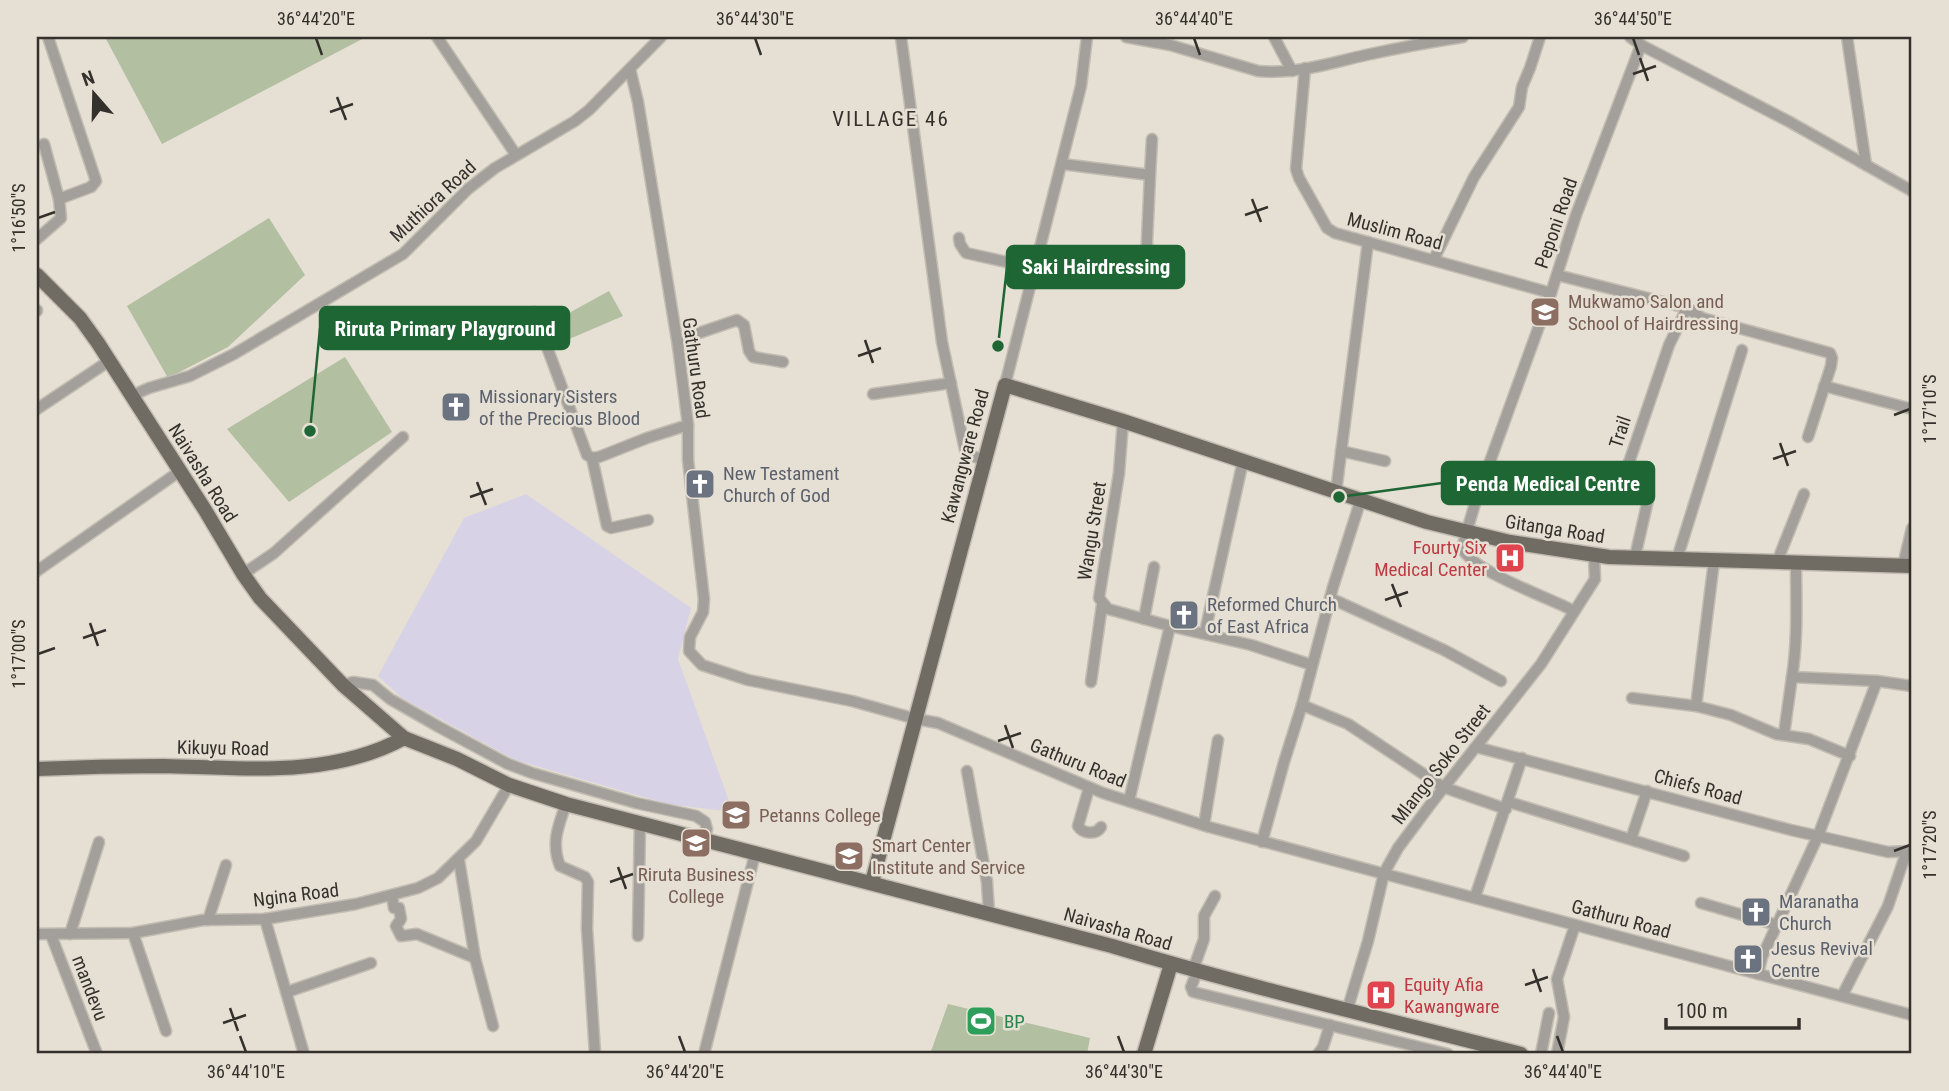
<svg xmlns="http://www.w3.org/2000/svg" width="1949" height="1091" viewBox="0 0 1949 1091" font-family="'Roboto Condensed',sans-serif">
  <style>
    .education { fill: #d8d2e7 }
    .green { fill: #b2bfa1 }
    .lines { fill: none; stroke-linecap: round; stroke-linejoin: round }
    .minor-casing { stroke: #c2bcb2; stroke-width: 13 }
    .major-casing { stroke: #c2bcb2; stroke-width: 17 }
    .minor { stroke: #a3a09b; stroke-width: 10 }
    .major { stroke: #706b63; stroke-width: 14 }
    .ticks { fill: none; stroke: #34312d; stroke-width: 2.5 }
    .labels { text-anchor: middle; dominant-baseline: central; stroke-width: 5; stroke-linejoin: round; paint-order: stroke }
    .street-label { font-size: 19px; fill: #34312d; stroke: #e6dfd3 }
    .education-label { font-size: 19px; fill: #785e54; stroke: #e6dfd3; text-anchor: start }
    .worship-label { font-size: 19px; fill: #5b616d; stroke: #e6dfd3; text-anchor: start }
    .health-label { font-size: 19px; fill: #be3a42; stroke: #e6dfd3; text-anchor: end }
    .leisure-label { font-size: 19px; fill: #27864d; stroke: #e6dfd3; text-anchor: start }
    .neighbourhood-label { font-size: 21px; letter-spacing: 2px; fill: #34312d; stroke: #e6dfd3 }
    .leader { fill: none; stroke: #1e6633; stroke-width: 2.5 }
    .callout-dot { fill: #1e6633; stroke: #e6dfd3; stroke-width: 2.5 }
    .callout { fill: #1e6633; stroke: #1e6633; stroke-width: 2.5 }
    .callout-label { font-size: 21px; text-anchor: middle; font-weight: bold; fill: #fff }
    .neatline { fill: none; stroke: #34312d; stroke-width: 2.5 }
    .ticks-label { font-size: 18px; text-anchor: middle; fill: #34312d }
  </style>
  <rect width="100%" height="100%" fill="#e6dfd3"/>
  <path class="education" d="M526,494l165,114 -13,51 55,153 -65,-8 -153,-44 -113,-62 -24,-22 86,-158z"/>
  <g class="green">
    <path d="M105,37h261l-204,107z"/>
    <path d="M269,218l36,57 -77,72 -60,31 -41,-72z"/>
    <path d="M609,291l14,25 -56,24 -9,-21z"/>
    <path d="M345,357l47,75 -103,70 -62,-73z"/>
    <path d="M948,1004l142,34 -3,16h-157z"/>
  </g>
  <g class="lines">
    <g class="minor-casing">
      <g id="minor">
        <path d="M437,37l79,118"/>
        <path d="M901,37l41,305 23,108 5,5 13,5"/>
        <path d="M1126,37l44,8 88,26c36,4 72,-8 108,-16 32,-7 64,-13 97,-18"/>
        <path d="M1274,37l18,34"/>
        <path d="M1630,37l11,8 147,76 124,70"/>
        <path d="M1847,37l19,128"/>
        <path d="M1305,68l-9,101 3,9 28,50 8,5 216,60"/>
        <path d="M630,69l8,33 40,244 10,79v35l16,139 -1,13 -13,25 -1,14 13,14 46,15 104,21 64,18 22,4 165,70 106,34 703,188"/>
        <path d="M44,144l15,55"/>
        <path d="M1062,164l88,11 2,-36"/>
        <path d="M959,238l1,6 6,9 68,15"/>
        <path d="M37,239l24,-21 -2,-19 32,-12 5,-6 -48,-144"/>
        <path d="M1434,259l40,-82 45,-70 3,-20 8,-19 10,-31"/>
        <path d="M1146,264l4,-89"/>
        <path d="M1557,275l130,33 15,10 128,35 2,5 -1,8 -23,71"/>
        <path d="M37,311v-1"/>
        <path d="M534,312l53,143 5,3 7,-1 48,-19 41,-13"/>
        <path d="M678,346l15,-11 44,-15 7,5 5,26 4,6 30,5"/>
        <path d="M1005,385l76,-299 6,-49"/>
        <path d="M1824,386l88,23"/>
        <path d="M873,394l78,-11"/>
        <path d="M131,396l18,-8 41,-12 44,-22 169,-100 65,-65 27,-21 80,-47 14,-11 72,-73"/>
        <path d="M37,409l72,-48"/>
        <path d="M1123,421l-4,52 -20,125 9,11 62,17 -41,175"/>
        <path d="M1341,451l44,10"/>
        <path d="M592,458l15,68 4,2 37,-8"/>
        <path d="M1336,492l32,-250"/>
        <path d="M1361,499l-28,88 -31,118 46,19 95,63 63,22"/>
        <path d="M1635,557l13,-57 -2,-4 -21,-10 -2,-6 46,-135 18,-37"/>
        <path d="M1677,559l65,-209"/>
        <path d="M1714,561l-18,145 35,9 45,19 33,5 41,17"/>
        <path d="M1777,562l27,-68"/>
        <path d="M1796,562c0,39 2,77 -4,115l85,4 35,5"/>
        <path d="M1903,566l9,-38"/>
        <path d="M37,571l143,-100"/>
        <path d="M243,574l31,-21 129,-116"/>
        <path d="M1330,598l114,52 57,31"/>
        <path d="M1574,611c-26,-14 -101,-39 -112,-63l14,-48 75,-207 25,-78 65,-170"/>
        <path d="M1144,619l10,-52"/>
        <path d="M1170,626l81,19 61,20"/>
        <path d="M1205,632l38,-171"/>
        <path d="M1091,682l11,-77"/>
        <path d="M343,685l10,-3 20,3 17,14 49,28 69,37 24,9 104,30 60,13 9,6 2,7 -3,11"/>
        <path d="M1632,698l64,8"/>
        <path d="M1784,734l8,-57"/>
        <path d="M1476,747l315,83 97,22 24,-1"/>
        <path d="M967,771l20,111 2,31"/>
        <path d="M1089,788l-11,38c5,8 18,9 23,1"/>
        <path d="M1509,802l175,54"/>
        <path d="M566,804c-8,22 -15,40 -6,62l25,11 3,5 -1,46 8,126"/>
        <path d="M1204,825l14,-85"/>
        <path d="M1631,839l16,-48"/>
        <path d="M1262,842l22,-80 18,-57"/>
        <path d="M459,860l16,98 18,68"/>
        <path d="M392,896l2,12h5l2,11 -5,7 5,10 16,-2 58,24"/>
        <path d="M1475,897l47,-139"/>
        <path d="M1701,903l76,22"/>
        <path d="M265,919l39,135"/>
        <path d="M208,920l18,-55"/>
        <path d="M133,933l33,98"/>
        <path d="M37,934l96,-1 70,-13 62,-1 91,-15 62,-16 20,-10 38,-37 33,-56"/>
        <path d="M70,934l29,-92"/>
        <path d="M51,935l46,119"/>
        <path d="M638,936l2,-113"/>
        <path d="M1193,970l11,-31v-23l11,-20"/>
        <path d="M1197,972l-6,15 2,5 255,62"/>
        <path d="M1758,974l4,-17 56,-121 59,-155"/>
        <path d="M287,992l84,-29"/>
        <path d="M1842,996l46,-90 18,-53"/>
        <path d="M1347,1011l21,-70 16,-68 14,-25 32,-43 111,-141 54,-85 -1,-24"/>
        <path d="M704,1054l51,-200"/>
        <path d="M1318,1054l5,-7 7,-22"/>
        <path d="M1541,1054l8,-41"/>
        <path d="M1557,1054l7,-37 -7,-38 18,-54"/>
      </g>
    </g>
    <g class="major-casing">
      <g id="major">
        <path d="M37,275l43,43 18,25 107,167 38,64 17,24 83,87 61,53 53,21 52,26 57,19 546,142c136,41 273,73 409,108"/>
        <path d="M37,769c42,-2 85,-3 127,-3 81,2 167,12 240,-28"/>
        <path d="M872,882l133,-497 118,36 304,101 83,20 99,15 303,9"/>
        <path d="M1144,1054l27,-90"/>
      </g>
    </g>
    <use href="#minor" class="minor"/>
    <use href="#major" class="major"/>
  </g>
  <path class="ticks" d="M316,38l6,17M755,38l6,17M1194,38l6,17M1633,38l6,17M1640,58l8,23M1633,74l23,-8M337,97l9,23M330,112l23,-8M1252,199l9,23M1245,215l23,-8M38,218l17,-6M865,340l8,23M858,356l23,-8M1894,415l16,-6M1780,443l8,23M1773,459l23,-8M477,482l9,23M470,497l23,-8M1392,584l9,23M1385,600l23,-8M90,623l8,23M83,638l23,-8M38,654l17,-6M1005,725l8,23M998,741l23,-8M1894,851l16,-6M618,867l8,22M610,882l23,-8M1533,969l8,23M1525,985l23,-8M230,1008l8,23M223,1023l23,-8M240,1036l6,16M679,1036l6,16M1118,1036l6,16M1557,1036l6,16"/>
  <defs>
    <g id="university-square" transform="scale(1.575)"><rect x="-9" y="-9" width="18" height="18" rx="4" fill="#8d6e63" stroke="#e6dfd3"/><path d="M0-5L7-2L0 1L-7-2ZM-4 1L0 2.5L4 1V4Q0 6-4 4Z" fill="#fff"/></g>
    <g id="church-square" transform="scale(1.575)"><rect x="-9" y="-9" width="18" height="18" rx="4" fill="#6b7280" stroke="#e6dfd3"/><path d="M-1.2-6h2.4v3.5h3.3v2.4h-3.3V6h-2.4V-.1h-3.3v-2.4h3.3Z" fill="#fff"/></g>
    <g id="hospital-square" transform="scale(1.575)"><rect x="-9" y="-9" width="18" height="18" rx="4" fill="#e0444e" stroke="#e6dfd3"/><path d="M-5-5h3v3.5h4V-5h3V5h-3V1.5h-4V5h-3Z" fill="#fff"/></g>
    <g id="stadium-square" transform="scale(1.575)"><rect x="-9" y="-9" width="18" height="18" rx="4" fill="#2e9e5b" stroke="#e6dfd3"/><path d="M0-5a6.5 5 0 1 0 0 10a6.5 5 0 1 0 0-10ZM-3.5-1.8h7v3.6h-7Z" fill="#fff"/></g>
  </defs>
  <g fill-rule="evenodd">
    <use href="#university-square" x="1545" y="312"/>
    <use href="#church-square" x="456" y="407"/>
    <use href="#church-square" x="700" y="484"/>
    <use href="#hospital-square" x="1510" y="558"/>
    <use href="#church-square" x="1184" y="615"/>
    <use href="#university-square" x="736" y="815"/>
    <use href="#university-square" x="696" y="843"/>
    <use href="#university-square" x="849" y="856"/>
    <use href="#church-square" x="1756" y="912"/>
    <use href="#church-square" x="1748" y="959"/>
    <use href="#hospital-square" x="1381" y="995"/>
    <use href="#stadium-square" x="981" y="1021"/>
  </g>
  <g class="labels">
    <g class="street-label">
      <text transform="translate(433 201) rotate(-43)">Muthiora Road</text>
      <text transform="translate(1556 223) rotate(-71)">Peponi Road</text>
      <text transform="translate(1395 231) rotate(15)">Muslim Road</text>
      <text transform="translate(696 368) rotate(82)">Gathuru Road</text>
      <text transform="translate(1620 432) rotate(-72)">Trail</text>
      <text transform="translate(965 456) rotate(-75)">Kawangware Road</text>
      <text transform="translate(203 473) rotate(58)">Naivasha Road</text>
      <text transform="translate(1555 529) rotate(9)">Gitanga Road</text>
      <text transform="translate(1092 531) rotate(-81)">Wangu Street</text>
      <text transform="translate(223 748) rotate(1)">Kikuyu Road</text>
      <text transform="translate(1078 763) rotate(22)">Gathuru Road</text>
      <text transform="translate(1441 764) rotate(-52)">Mlango Soko Street</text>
      <text transform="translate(1698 787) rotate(15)">Chiefs Road</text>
      <text transform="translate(296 895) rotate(-7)">Ngina Road</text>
      <text transform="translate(1621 919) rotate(15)">Gathuru Road</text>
      <text transform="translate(1118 929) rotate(16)">Naivasha Road</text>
      <text transform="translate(90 988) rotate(69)">mandevu</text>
    </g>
    <g class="education-label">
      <text x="1568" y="301">Mukwamo Salon and<tspan x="1568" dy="22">School of Hairdressing</tspan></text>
      <text x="759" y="815">Petanns College</text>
      <text x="872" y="845">Smart Center<tspan x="872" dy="22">Institute and Service</tspan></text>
      <text x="696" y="874" text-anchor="middle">Riruta Business<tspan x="696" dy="22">College</tspan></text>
    </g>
    <g class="worship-label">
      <text x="479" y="396">Missionary Sisters<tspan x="479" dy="22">of the Precious Blood</tspan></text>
      <text x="723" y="473">New Testament<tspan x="723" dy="22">Church of God</tspan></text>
      <text x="1207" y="604">Reformed Church<tspan x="1207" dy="22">of East Africa</tspan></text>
      <text x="1779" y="901">Maranatha<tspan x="1779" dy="22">Church</tspan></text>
      <text x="1771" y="948">Jesus Revival<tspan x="1771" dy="22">Centre</tspan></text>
    </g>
    <g class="health-label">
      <text x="1487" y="547">Fourty Six<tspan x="1487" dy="22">Medical Center</tspan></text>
      <text x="1404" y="984" text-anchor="start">Equity Afia<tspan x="1404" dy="22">Kawangware</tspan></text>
    </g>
    <g class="leisure-label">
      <text x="1004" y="1021">BP</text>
    </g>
    <g class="neighbourhood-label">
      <text x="891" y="119">VILLAGE 46</text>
    </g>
  </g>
  <path class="leader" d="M998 346L1007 267M310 431L320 328M1339 497L1442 483"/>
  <g class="callout-dot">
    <circle cx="998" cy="346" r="7"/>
    <circle cx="310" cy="431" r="7"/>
    <circle cx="1339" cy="497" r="7"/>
  </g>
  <g class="callout">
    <rect x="1007" y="246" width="177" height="42" rx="7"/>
    <rect x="320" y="307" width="249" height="42" rx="7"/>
    <rect x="1442" y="462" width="212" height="42" rx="7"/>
  </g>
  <g class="callout-label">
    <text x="1096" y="274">Saki Hairdressing</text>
    <text x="445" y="336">Riruta Primary Playground</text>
    <text x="1548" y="491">Penda Medical Centre</text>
  </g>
  <rect width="1949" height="1091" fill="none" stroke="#e6dfd3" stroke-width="77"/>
  <g transform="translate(94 94) rotate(340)" stroke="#e6dfd3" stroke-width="5" paint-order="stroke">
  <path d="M0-5L12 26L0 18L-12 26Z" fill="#34312d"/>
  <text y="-10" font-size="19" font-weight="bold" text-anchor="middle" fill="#34312d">N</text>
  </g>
  <path d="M1666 1018v10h133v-10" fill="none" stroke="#34312d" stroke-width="3.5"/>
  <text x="1676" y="1018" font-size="21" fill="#34312d" stroke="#e6dfd3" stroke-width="5" paint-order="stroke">100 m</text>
  <rect x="38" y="38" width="1872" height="1014" class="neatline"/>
  <g class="ticks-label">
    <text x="316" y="25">36°44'20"E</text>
    <text x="755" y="25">36°44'30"E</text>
    <text x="1194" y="25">36°44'40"E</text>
    <text x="1633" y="25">36°44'50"E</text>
    <text transform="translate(19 218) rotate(-90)" y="6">1°16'50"S</text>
    <text transform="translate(1930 409) rotate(-90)" y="6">1°17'10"S</text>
    <text transform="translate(19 654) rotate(-90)" y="6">1°17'00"S</text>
    <text transform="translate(1930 845) rotate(-90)" y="6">1°17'20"S</text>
    <text x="246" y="1078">36°44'10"E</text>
    <text x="685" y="1078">36°44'20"E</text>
    <text x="1124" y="1078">36°44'30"E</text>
    <text x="1563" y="1078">36°44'40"E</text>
  </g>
</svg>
